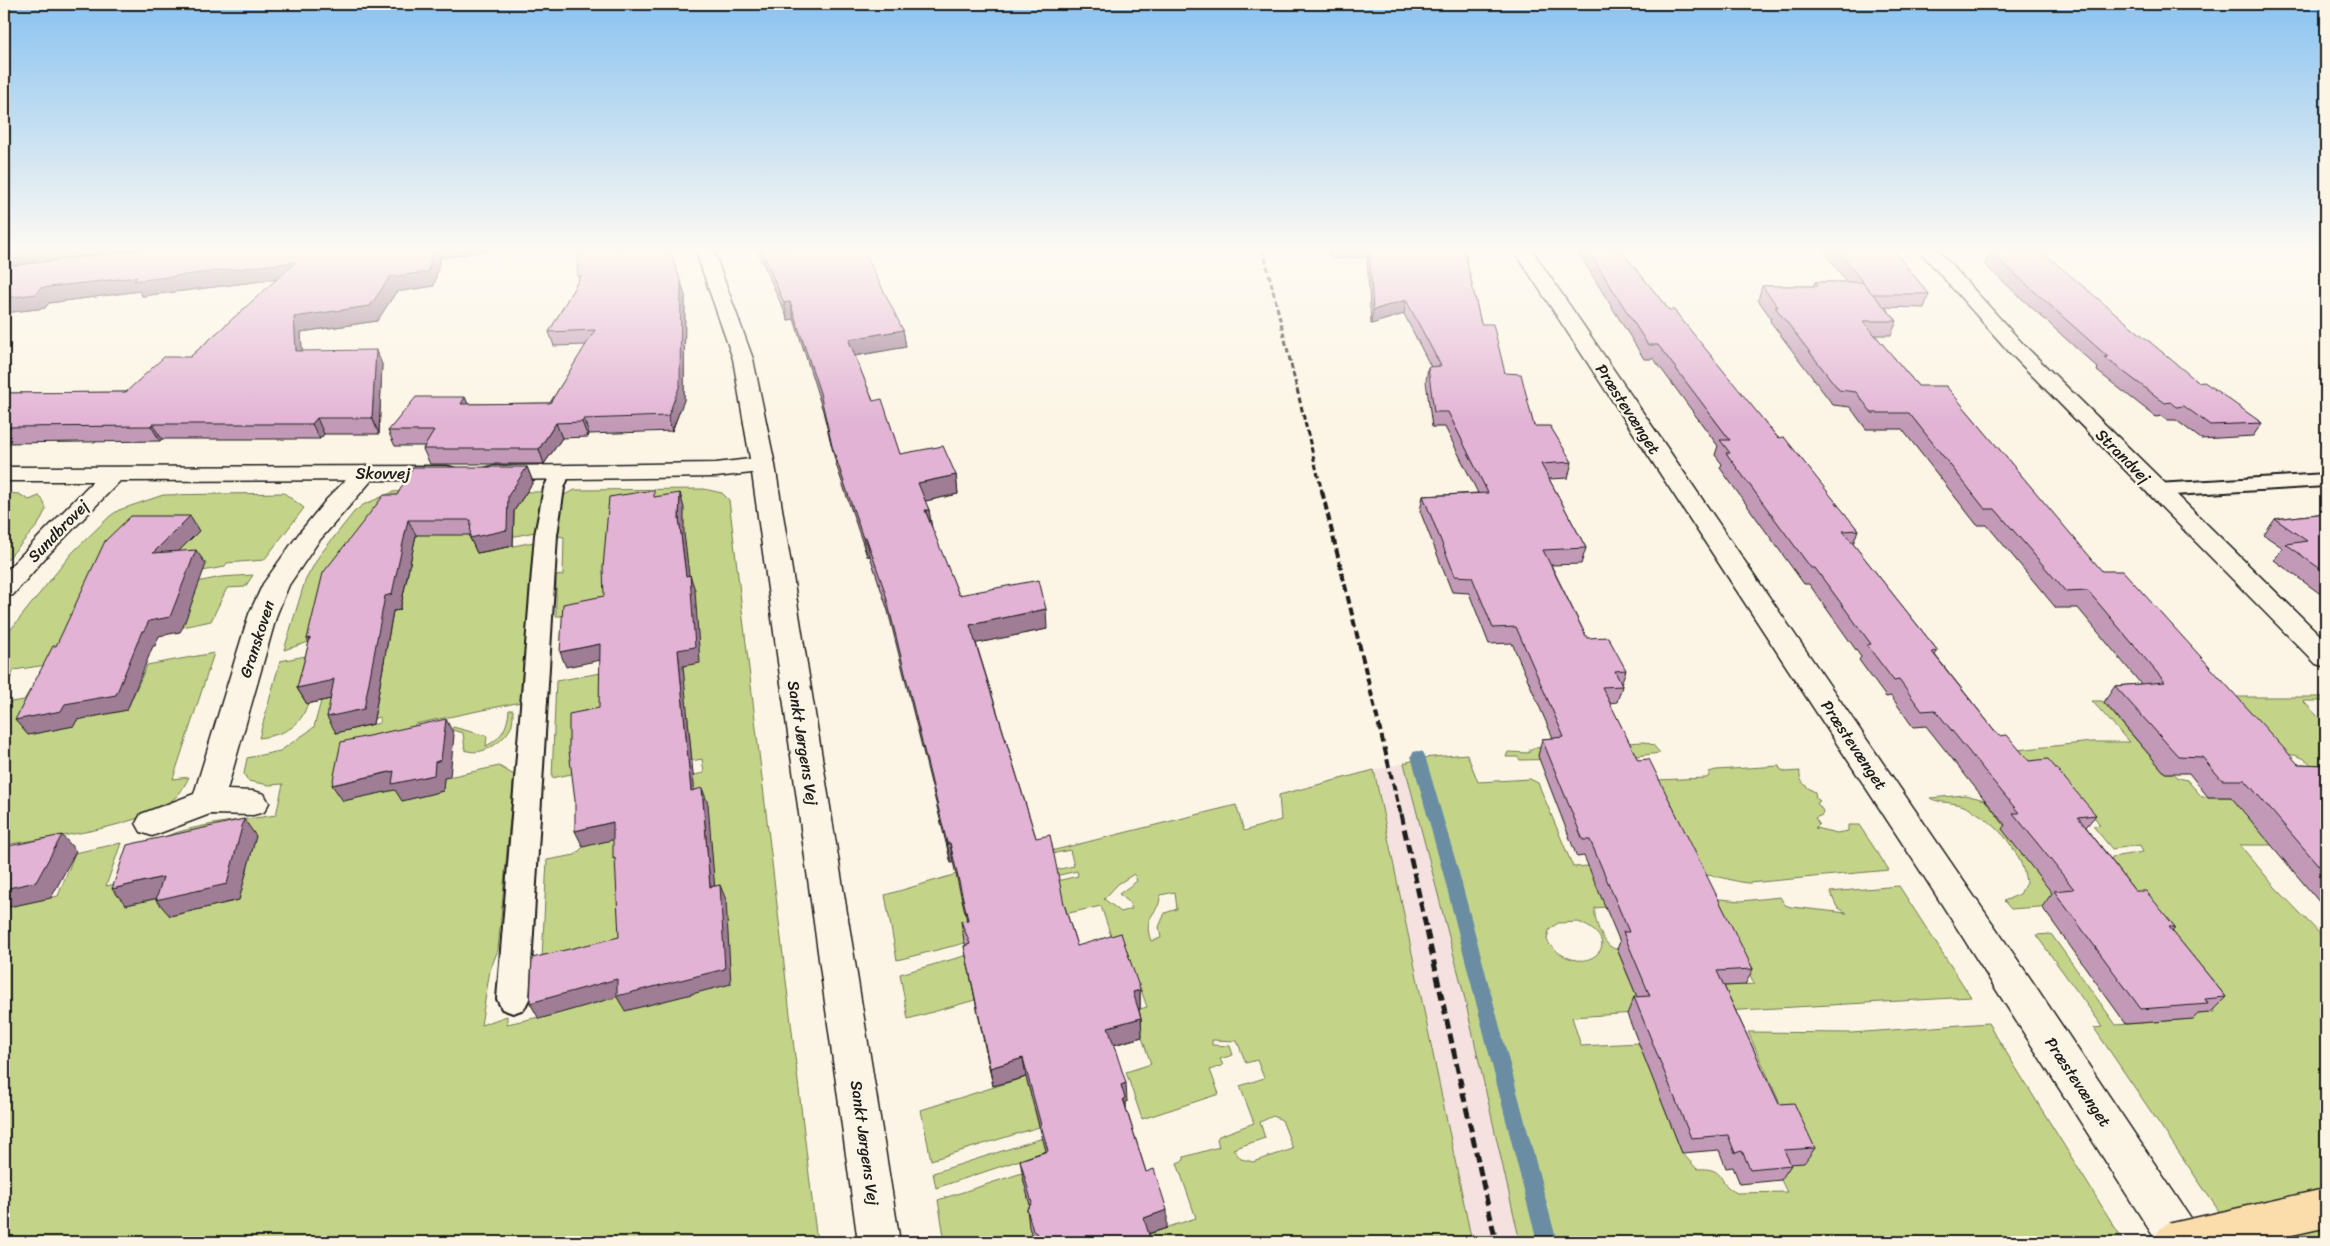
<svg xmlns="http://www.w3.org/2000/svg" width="2330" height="1246" viewBox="0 0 2330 1246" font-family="Sriracha,sans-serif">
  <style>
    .built { fill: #f4e1e0 }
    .green { fill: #c3d489; stroke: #707852; fill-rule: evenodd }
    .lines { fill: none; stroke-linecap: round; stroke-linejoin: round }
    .stream { fill: #6a8da4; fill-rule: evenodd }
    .lane-casing { stroke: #1c1c1c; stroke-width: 4 }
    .street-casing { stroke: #1c1c1c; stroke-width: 3 }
    .secondary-casing { stroke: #1c1c1c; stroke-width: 3 }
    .lane { fill: #fcf5e5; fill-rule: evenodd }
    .street { fill: #fcf5e5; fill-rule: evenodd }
    .secondary { fill: #fcf5e5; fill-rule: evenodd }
    .rail-far2 { stroke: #1c1c1c; stroke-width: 3; stroke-dasharray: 5.5 3; stroke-linecap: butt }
    .rail-far1 { stroke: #1c1c1c; stroke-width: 4; stroke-dasharray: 8 4; stroke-linecap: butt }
    .rail { stroke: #1c1c1c; stroke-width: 5; stroke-dasharray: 10 5; stroke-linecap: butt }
    .primary-bridge-casing { stroke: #1c1c1c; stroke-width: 41; stroke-linecap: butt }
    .primary-bridge { stroke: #fbddab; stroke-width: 38 }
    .wall { fill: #c29ab7; stroke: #1c1c1c }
    .shaded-wall { fill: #9e7d95; stroke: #1c1c1c }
    .building { fill: #e2b3d5; stroke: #1c1c1c }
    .labels { text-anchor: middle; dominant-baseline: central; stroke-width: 5; stroke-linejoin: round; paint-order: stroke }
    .street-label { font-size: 16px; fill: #1c1c1c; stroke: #fcf5e5 }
  </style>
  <rect width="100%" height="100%" fill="#fcf5e5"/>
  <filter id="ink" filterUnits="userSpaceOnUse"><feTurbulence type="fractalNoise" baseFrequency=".02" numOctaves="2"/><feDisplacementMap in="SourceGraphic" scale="10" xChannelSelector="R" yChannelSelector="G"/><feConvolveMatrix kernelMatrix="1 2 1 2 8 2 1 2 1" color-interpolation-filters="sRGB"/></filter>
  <g filter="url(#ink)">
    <path class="built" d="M1404,763l59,228 57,251h-48l-97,-472z"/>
    <g class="green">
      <path d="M704,489l18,4 7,7 88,742h-813v-334l54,-12 17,-43 46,-10 -15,43 29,-6 -8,25 50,-11 -7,22 69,-16 17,-64 -68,15 -3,10 -47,11c2,-7 3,-17 7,-22 19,-24 100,-30 131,-35l7,-31 -14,1 -21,-4 -4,-7 3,-16 33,-7 29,-20 5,-4 7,-26 13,-3v3l31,-6 1,-3 13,-3 7,-40 -69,14c-11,43 -6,68 -58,75l21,-77 76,-15 2,-11 -39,8 4,-20 77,-13 7,-35 -83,15 -15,52 -25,8 21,-69 14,-25 35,-44 9,-7 30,-13 10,-1 141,1 -9,40 -39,8v-3l-19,4v12l57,-11 -13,160 -106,22 -2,21 -62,13 -8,43 60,-13 -1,13 41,-10 1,-13 55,-12 15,9 -16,175 -8,20 -9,55 26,-9v8l32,-7 8,-157 28,-5 8,-8v-26l44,-11 1,11 9,-2v-7l2,-1 -3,-24 68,-14 -2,-14 -10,2 -4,-42 -52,12 -1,-15 -59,14v43l-24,5 4,-97 50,-9 1,-45 -2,-2v-12l4,-2v-7l-43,8 -1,4h-9v-40l7,-1 1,-38 -7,-1 7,-41 11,-5zM447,505l-3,5h14l-5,8 7,1 -10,15 -49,1 -10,13 -28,1 18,-25 -8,-1 9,-10 23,-4 19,1 3,-4zM380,717v6l-44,9 2,-6z"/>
      <path d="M4,493l15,1 10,6 10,-4 4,4 3,9 -8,16 -34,38z"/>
      <path d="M284,493l20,15 -40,52 -37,3 -3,4 -43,8 -3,11 43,-9 32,-2 -8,12 -18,1 -16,33 -28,6 11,-33 -135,69 -45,7 -4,9 -6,1v-42l68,-85 38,-37 9,-6 44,-15z"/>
      <path d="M214,653l-41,126 16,-2c-3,6 -7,14 -12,19 -34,33 -127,41 -173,49v-142l20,-3 6,-10 19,-3 -21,48 45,-9 4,-6 50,-10 20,-45z"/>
      <path d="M2220,697h106v4h-23l23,24v56c-16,-17 -19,-27 -44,-27z"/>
      <path d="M2092,701h10l63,72h8l6,5 8,2 15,17h47l77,48h-86l35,42 51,53v302h-86l-146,-214 9,-1 -67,-92 15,-1 65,91 76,-6 -3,-4 26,-3 -82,-105 -67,-2 -55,4 -7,-8 16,-7 6,-11c-3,-33 -35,-67 -65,-78 -10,-3 -23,-2 -31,-7l35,-3 20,5 22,29h-4l43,55 76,-9 -11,-13 1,-5 31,-5 -3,-7 -28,4 -19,-23 7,-1 -4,-6 -98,-67 94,-10h37z"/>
      <path d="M509,710h4c0,6 0,14 -3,19 -8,14 -29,28 -45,21l-2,-17 -11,-3 1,-3 34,9 -1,10c15,-7 22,-19 23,-36z"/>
      <path d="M1644,742l9,3 7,8 -40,5 -100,2 -2,-3h-12l2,-5 21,1v-3l4,-2z"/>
      <path d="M1467,754l11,28 52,-3 8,4 35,84 115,-7 -32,-80 50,-2 3,-2v-4l7,-2 63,-4 1,3 6,3 14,-1c-2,10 7,17 15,21l1,6 4,3 -3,2 6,8 -1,4 -7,3 4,6 -4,4 22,5 11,-2v-6h11l30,45 -140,13c-16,-1 -29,-8 -45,-8l-101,27 2,5 -10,1c-2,11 9,41 22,41l18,43 119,-8 -45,-86 32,3 39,-4 5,8 6,2 56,6 -10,-6 -7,-15 69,-6 72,111 -335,19 -1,-3 -63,4 9,29 58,-3 43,110 15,16c31,-2 18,14 40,24l50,-1 -6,-12 6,-61 -39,-87 103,1 137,-10 136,219h-604l-57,-251 -59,-228 18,-5zM1578,922c10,3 33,17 20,31 -14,16 -43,3 -51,-13l2,-10 9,-7z"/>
      <path d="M1374,770l98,472h-326l-2,-7 52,-17 -19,-55 7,-3v-3l35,-10 -2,-8 2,-3 35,-13 -14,-37 24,-8 -7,-18 -11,3 -9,-22 -25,-1v5l18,1 3,9 -13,4 3,6 -13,5 9,24 -77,25 -16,-47 25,-8 -18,-53 14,-4 -8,-23 -23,6 1,-36 -16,-48 -41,9 -7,-33 25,-6 -1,-5 -26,6 -5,-5 28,-6 -4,-16 -28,6 -7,-1 201,-50 8,26 37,-11 -2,-25zM1134,874l3,7 -18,13 10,8 3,7 -11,3 -17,-13 14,-15zM1175,892l2,17 -12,4 -6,14 2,11 -10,3c-10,-27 10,-27 9,-46zM1273,1116l9,4 11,29 -40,13 -12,-3 -8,-10 32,-11 -5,-16z"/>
      <path d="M957,874l14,65 -6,2v2l-68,17 -12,-65z"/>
      <path d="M968,955l7,45 -67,19 -8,-45z"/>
      <path d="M1026,1077l13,50 -108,33 -10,-50z"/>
      <path d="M1065,1131l3,13 -132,44 -3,-15z"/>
      <path d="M1022,1173l12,48 -5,6 5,15h-89l-7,-42z"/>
    </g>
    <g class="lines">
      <path class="stream" d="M1418,751l5,1 2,4 33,113 99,373h-20l-95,-373 -31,-113 2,-4z"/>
      <g class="lane-casing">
        <g id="lane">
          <path d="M560,467l7,2 3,4 -6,15 -7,47 -28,464 -5,10 -11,4 -11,-4 -5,-10 38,-464 9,-47 9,-19z"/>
          <path d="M2326,474v12l-170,10 -7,-2 -3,-4 3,-4 7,-2z"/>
        </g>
      </g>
      <g class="street-casing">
        <g id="street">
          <path d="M1918,249h19l87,96 302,296v26l-10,-3 -306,-311z"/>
          <path d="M366,466l8,2 4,5 -60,69 -29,43 -12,29 -50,176 26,1 11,3 5,9 -5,9 -11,3 -43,-1 -58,22 -11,-4 -5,-9 5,-9 53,-20 55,-180 14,-30 37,-52 27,-33 31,-31z"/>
        </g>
      </g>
      <g class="secondary-casing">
        <g id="secondary">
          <path d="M695,249h18l40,110 22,106 125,777h-42l-106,-769 -36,4 -223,3 -8,-2 -4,-5 4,-5 8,-2 223,-3 34,-4 -17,-100z"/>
          <path d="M1513,249h18l501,732 165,246 6,15h-46l-232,-364z"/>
          <path d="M447,466l8,2 4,5 -4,5 -8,2 -327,1 -75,77 -32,37 -9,2v-24l89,-92h-89v-14z"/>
        </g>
      </g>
      <use href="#lane" class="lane"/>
      <use href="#street" class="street"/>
      <use href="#secondary" class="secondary"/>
      <path class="rail-far2" d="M1263,249l59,243"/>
      <path class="rail-far1" d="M1322,491l79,325"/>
      <path class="rail" d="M1401,814l95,428"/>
      <g class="primary-bridge-casing">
        <path id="primary-bridge" d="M2174,1242l152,-34"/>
      </g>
      <use href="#primary-bridge" class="primary-bridge"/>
    </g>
    <g class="wall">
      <path d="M4,249h492l-56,9 -6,28 -38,6 -19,29 -76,11 1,19 80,13 -3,70h-55l-4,5h-158l-2,2 -156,2v-50l122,-1 64,-35 87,-78 -135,17 -2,-5 -91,12 -4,5 -41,5 140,-64 -140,17z"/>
      <path d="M757,249h95l51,81 3,17 -51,9 18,45 27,53 56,21 2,19 -33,7 4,9 2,17 28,68 88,34 -71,14 60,195 28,66 13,42 63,44v19l-1,1 2,8 1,19 -28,8 13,57h-1v6l20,64 21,56 -18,6 2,8h-117l-5,-15 -2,-18 3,-4 -7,-27 -3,-18 26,-9 -20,-74 -33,9 -29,-140 2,-1 -2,-4 -3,-20 6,-1 -14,-58 -2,1 -63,-252 -18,-55h-3l-20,-59 -11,-33 -13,-53 -29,-92 -6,1z"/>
      <path d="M1328,249h136l17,75 24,49 29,53 38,36 -4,16 -19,1 37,69 -5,16 -30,1 36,73 39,32 -5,14 1,2 -5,16 -8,1 29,57 115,209 -8,16 -21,1 55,118 36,44 -11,15 -14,1 1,1 -10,15 -41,4 -7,-17 -7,1 -7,-18 -37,3 -55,-139 7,-17h3l-20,-48 3,-7 -36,-86 -7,1 -39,-101 4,-17 11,-1 -41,-95 -23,1 -20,-51 -17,-1 -32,-81 3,-15 55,-3 -33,-66h-13l-6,-46 2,-14h3l-27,-53 -33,10 -4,-67 -36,2z"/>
      <path d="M1576,249h44l49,61 109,128 80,92 -5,14 85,107 -3,4 64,81 30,25 67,54 -10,12 49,64 40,36 -3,4 54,66 -16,16 -12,1 -5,5 -67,5 -84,-117 10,-14 -50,-64 3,-4 -79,-99 -13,1 -22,-31 -5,1 -27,-37 2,-3 -52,-73h-5l-84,-116 2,-4 -7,-9 3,-9 -64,-87h-10z"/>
      <path d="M1822,249h70l37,45 -5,14 -39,-1 12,14 -6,14h-16l43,51 184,185 196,193 28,1v145l-95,-113h-23l-19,-24h-24l-61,-71 11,-16 26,-2 -63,-76h-22l-69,-83h-10l-75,-96h-36l-16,-22 -17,-2 -63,-84 1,-3 -13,-18 4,-14h51l2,-4h32z"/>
      <path d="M1990,252l208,130 64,41 -9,13 -52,3 -25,-19h-8l-6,-4 -6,1 -59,-46 1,-3 -113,-103z"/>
      <path d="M578,277l103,5 4,14 -1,104 -12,31 -83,3 -1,3 -26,1 -18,26h-114l-7,-15 2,-3h-30l-7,-15 77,-34 3,7 82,-1 36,-58 -32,1 -5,-14 30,-53z"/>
      <path d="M527,467l6,15 -19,29 -1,35 -36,7 -7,-15v-3h-54l-16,75 -7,1 -20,113 -37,9 -6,-34 -23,5 -10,-16 12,-45 -2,-4 90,-144z"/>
      <path d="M2326,513v85l-52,-38 9,-12 -19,-13 11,-16z"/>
    </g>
    <g class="shaded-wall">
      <path d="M21,249h124l-141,17v-15z"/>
      <path d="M433,249h63l-56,9 -6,28 -38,6 -19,29 -76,11 2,34 -7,-15 -2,-34 96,-40z"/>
      <path d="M296,262l7,14 -161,20 -2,-5 -91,12 -4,5 -41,5v-15l36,-10 97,-11z"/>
      <path d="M681,282l4,14 -1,104 -12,31 -4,-15z"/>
      <path d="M1406,300l-2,14 -33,10 2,-14z"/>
      <path d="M790,302l4,17 -6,1 -4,-17z"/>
      <path d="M903,330l3,17 -52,9 -5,-15 2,-2z"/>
      <path d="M376,350l6,14 -3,70 -7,-16z"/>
      <path d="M465,397l6,15 -10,-8z"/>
      <path d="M317,418l7,16 -4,5 -8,-15z"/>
      <path d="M584,419l5,15 -1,3 -6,-15z"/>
      <path d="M556,423l6,15 -18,26 -5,-15z"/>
      <path d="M152,424l10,15 -2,2 -9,-15z"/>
      <path d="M527,467l6,15 -19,29 -1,35 -36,7 -7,-15z"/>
      <path d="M956,475l2,19 -37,8 -3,-19z"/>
      <path d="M680,493l4,15v25l7,58 -5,-15 -7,-58z"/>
      <path d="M925,510h4l3,18z"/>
      <path d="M190,516l9,15 -36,36 -10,-14z"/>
      <path d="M408,520l8,15 -16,75 -7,1 -20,113 -37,9 -9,-16 58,-121z"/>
      <path d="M866,537l4,19h-3l-4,-18z"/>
      <path d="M196,550l10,14 -23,63 -3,5 -21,4 -4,10h-2l-26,64 -50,10 -3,6 -46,9 -13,-15 50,-16 77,-73z"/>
      <path d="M690,575l5,15 5,73 -17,3 13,140 -5,-15 -13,-141z"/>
      <path d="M1046,609l1,20 -74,15 -3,-19z"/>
      <path d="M600,644l6,15 -40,8 -6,-15z"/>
      <path d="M334,679l6,18 -33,7 -10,-16z"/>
      <path d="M446,719l8,16 -4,42 -6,1 -1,13 -41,10 -7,-11 -52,11 -11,-16 103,-23z"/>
      <path d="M702,788l6,16 8,99 -6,-16z"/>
      <path d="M244,819l12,17 -17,64 -69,16 -14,-16z"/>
      <path d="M613,822l7,16 -37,9 -8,-16z"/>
      <path d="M62,835l14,16 -25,47 -47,10v-19z"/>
      <path d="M947,843h3l3,19 -2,1z"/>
      <path d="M163,877l14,17 -51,11 -14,-16z"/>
      <path d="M720,885l6,15 5,84 -106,27 -8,-14 -78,22 -9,-16z"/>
      <path d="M1140,990v19l-7,2v-19z"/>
      <path d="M1141,1018l1,19 -33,9 -1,-19z"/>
      <path d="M1023,1058l3,19 -33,9 -3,-18z"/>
      <path d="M1126,1083l1,19h-1v15l-5,-32z"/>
      <path d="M1167,1210v18l-23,7v-17z"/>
    </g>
    <g class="building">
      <path d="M4,249h17l-17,2z"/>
      <path d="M145,249h288l-5,23 -38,5 -20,29 -76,11 2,34 80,-1 -4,68h-55l-5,6h-160l-1,2 -147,1v-34l122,-1 38,-35h26l106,-95 -162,19 3,-4 -97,11 -4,6 -32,4v-31z"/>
      <path d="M577,249h92l12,33 -1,103 -12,31 -84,3 -2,3 -26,1 -17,26h-116l11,-18h-46l28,-34h49l-4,7 89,-1 45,-73 -46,2 32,-56 -3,1z"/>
      <path d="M761,249h91v2l11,-2 40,81 -52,9 -2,2 24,60 9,-2 18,55 43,-8 13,29 -38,8 11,27h-4l34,85 80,-15 7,29 -76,16 66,213 14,-3 14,69 13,42 44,-13 19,57 -7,2 8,26 -33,9 18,56 -5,2 4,13 -2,1 23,73 8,-3 13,41 -23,8 7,24h-111l-2,-8 -5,-3 -6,-22 5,-6 -12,-43 28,-9 -25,-93 -33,10 -26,-122 6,-2 -9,-23 7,-1 -18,-77h-3l-62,-251 -19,-55 -3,1 -20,-59 -11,-33 -12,-53 -30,-91 -6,1z"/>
      <path d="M1369,249h95l17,75h12l12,49 16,1 13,52h16l22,36 -31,2 45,84 -43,2 44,88 21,-1 18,33 -11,1 7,15 -20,1 36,73 11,-1 104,210 -36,2 62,133 15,-1 21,45 -31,2 7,15 -41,4 -8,-18 -7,2 -7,-18 -37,3 -57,-141 16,-1 -27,-64h6l-39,-92h-7l-41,-101 22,-2 -48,-110 -23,1 -21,-51 -17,-1 -32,-80 65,-3 -40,-81h-14l-6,-45 13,-1 -35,-66 -33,10z"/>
      <path d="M1587,249h33l49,61h5l104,128 6,-1 74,93 -15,1 95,120 -6,1 67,84 8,-1 22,26 19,-2 48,56 -18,2 57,74h11l29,36h-6l57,70 -21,2 3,5 -67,5 -87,-118 20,-2 -61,-76h6l-84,-103 -13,1 -23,-31 -5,1 -27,-36 4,-1 -56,-76h-4l-85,-115h4l-10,-13h10l-72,-95h-10z"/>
      <path d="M1837,249h55l37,45h-57z"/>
      <path d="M1990,252h52l156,130 5,-1 59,42 -52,2 -26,-19 -8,1 -6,-5 -5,1 -61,-46h4z"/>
      <path d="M1815,282h47l35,39h-34l55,65h28l156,185h21l175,193 28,1v109l-81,-94h-23l-20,-23 -24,-1 -63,-70 50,-4 -77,-91 -22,1 -71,-83h-10l-76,-96h-37l-16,-21 -17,-2 -64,-83h3l-16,-21h56z"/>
      <path d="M413,467h114l-19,29 -1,34 -37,8 1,-18h-63l-16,74 -7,2 -21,113 -37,8 7,-38 -4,2 -33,7 13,-50 -3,1 16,-66 61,-78h13z"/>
      <path d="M654,490v7l26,-4 -1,25 7,58 4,-1 5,72 -17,3 13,141 11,-3 8,99 10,-2 5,84 -108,27v-17l-87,24 2,-45 87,-21 -4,-79 -2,1v-37l-38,9v-31l-6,-49v-37l30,-6 1,-64 -40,8 3,-48 41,-8 -1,-28 6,-71z"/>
      <path d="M2326,513v60l-40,-29 21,-3 -32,-22z"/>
      <path d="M131,516h59l-37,37 43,-3 -26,67 -21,4 -5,10h-2l-26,64 -51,9 -4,7 -46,9 38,-74h3l49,-105z"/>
      <path d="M446,719l-5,41 -6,2 -1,13 -42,9 2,-13 -62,14 9,-43z"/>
      <path d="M244,819l-17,65 -71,16 7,-23 -51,12 15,-44z"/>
      <path d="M62,835l-26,47 -32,7v-42z"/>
    </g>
  </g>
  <linearGradient id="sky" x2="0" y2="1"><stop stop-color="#8ac3f1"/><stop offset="0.59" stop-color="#fefaf3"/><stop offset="1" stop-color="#fefaf3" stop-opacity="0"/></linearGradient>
  <rect width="2330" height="424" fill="url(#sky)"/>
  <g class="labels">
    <g class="street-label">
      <text transform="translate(1628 409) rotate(57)">Præstevænget</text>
      <text transform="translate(2123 456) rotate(45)">Strandvej</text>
      <text x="383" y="473">Skovvej</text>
      <text transform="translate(58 531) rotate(-46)">Sundbrovej</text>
      <text transform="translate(257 639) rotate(-72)">Granskoven</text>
      <text transform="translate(803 743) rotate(81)">Sankt Jørgens Vej</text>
      <text transform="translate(1854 745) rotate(56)">Præstevænget</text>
      <text transform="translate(2078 1082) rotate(56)">Præstevænget</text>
      <text transform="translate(865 1143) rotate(82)">Sankt Jørgens Vej</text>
    </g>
  </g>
  <rect width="2330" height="1246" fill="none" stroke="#fcf5e5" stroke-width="20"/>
  <rect x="10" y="10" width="2310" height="1226" fill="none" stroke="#1c1c1c" stroke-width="2" filter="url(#ink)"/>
</svg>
